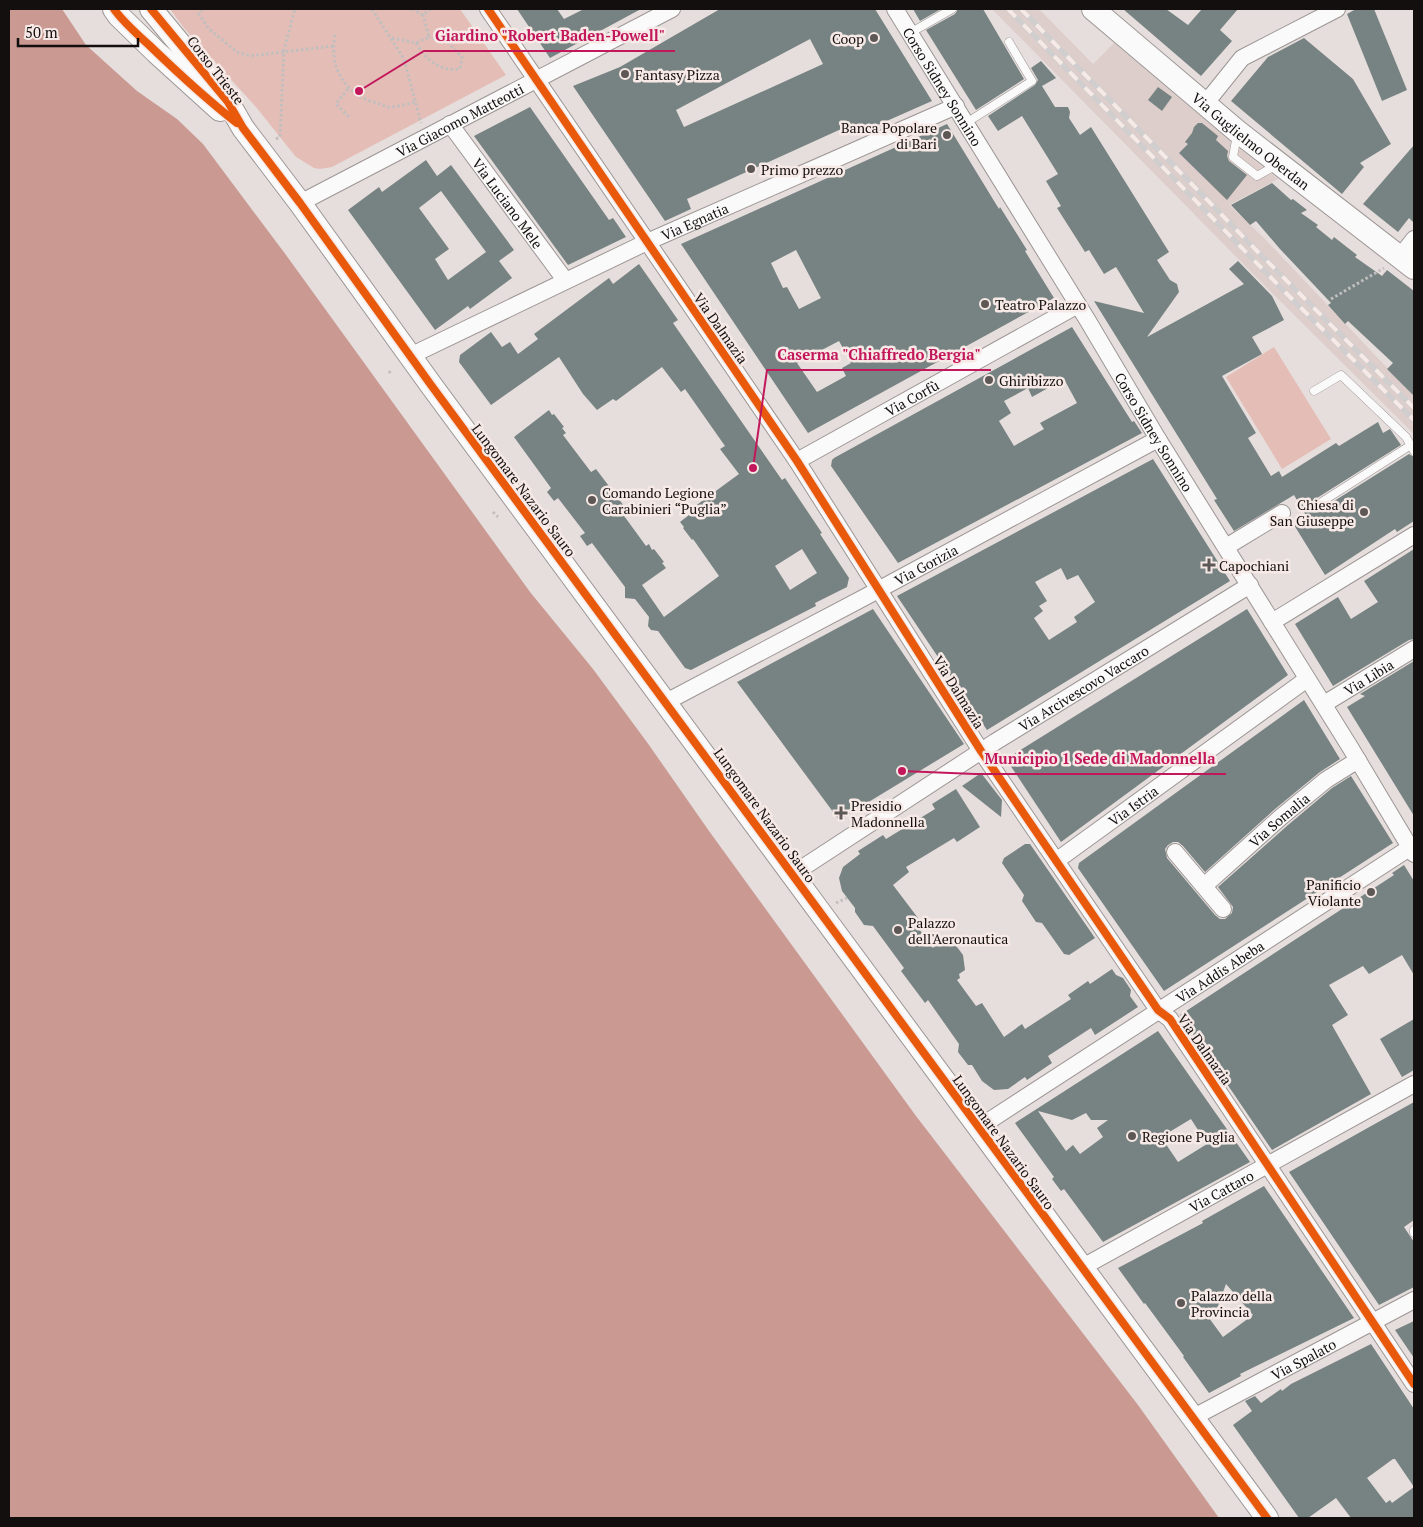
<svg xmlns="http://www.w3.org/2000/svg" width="1423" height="1527" viewBox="0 0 1423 1527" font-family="'PT Serif',serif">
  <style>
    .built { fill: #ddcecb }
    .green { fill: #e5bdb7 }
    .water { fill: #c99992 }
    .building { fill: #778382; fill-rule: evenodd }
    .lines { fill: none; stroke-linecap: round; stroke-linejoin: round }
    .service-casing { stroke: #9c9694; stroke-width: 9 }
    .minor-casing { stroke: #9c9694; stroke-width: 18 }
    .secondary-casing { stroke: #9c9694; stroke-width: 24 }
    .path { stroke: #c1bfbe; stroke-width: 3; stroke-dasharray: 2.5 2.5; stroke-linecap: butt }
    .service { stroke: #fbfafa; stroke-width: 8 }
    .minor { stroke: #fbfafa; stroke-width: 16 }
    .secondary { stroke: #fbfafa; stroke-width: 22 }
    .rail-casing { stroke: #d0cece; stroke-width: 5.5 }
    .rail { stroke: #f6e9e6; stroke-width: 4; stroke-dasharray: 11; stroke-linecap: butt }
    .cycleway-casing { stroke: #f6e9e6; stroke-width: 11 }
    .cycleway { stroke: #e8590c; stroke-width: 8 }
    .poi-dot { fill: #5d5756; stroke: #f6e9e6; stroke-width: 2 }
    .labels { text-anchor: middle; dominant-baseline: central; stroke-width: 5; stroke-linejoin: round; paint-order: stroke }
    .poi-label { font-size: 14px; fill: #130f0e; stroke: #f6e9e6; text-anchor: start }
    .street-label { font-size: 14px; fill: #130f0e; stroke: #f6e9e6 }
    .leader { fill: none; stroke: #c2185b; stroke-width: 2 }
    .callout-dot { fill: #c2185b; stroke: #f6e9e6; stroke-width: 2 }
    .callout-label { font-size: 15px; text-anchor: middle; font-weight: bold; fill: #c2185b; stroke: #f6e9e6; stroke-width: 5; stroke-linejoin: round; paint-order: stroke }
  </style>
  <rect width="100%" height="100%" fill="#e6dedc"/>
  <path class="built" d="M992,9h47l54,55 21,-21 111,94 53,42 -49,26 35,33 150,158v38l-147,-146z"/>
  <g class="green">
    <path d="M170,9h290l46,66 -174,92 -12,2 -6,-1 -18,-11 -40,-50 -72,-79z"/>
    <path d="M1274,347l57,92 -49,30 -56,-92z"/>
  </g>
  <path class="water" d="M9,9h53l24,36 51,46 40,28 26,25 83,111 244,337 63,77 56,76 60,86 207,285 222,289 81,113h-1210z"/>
  <g class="building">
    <path d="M517,9h40l7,10 20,-10h57l-91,49z"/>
    <path d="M720,9h155l57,92 -77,34 -5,-10 -163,74 4,10 -26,12 -92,-135 47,-19zM810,39l13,25 -139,63 -8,-17z"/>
    <path d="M913,9h28l-21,12z"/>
    <path d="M958,9h25l41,70 -48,31 -50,-80 29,-16z"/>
    <path d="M1123,9h43l22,16 14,-16h36l-18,21 12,11 -31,35z"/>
    <path d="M1356,9h18l33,81 -25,11 -35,-87z"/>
    <path d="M1304,38l49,41 38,65 -31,19 4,4 -22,27 -111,-93 37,-44z"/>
    <path d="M1041,61l15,17 -14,8 13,21h13l2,5 -1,6 11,17 11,-8 78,125 -12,8 13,20 7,4 2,8 -32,45 97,-53 -15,-15 9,-8 34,35 12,24 -32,17 10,17 -40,22 34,57 -8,5 23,38 8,-5 3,6 54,-34 3,3 39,-24 5,11 7,-4 11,16 -84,53 -2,3v5l3,2h5l86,-54 5,3v64l-17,11 -2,-3 -70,46 -31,-50 13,-8 -13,-22 -60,36 -20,-31 3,-1 -123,-198 50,12 -28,-46 -12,7 -15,-24 -4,2 -28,-44 4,-2 -15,-25 12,-7 -36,-58 -24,15 -10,-15 47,-31 3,-5 -7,-12z"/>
    <path d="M1158,87l14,10 -10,14 -14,-11z"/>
    <path d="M530,107l79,113 4,-2 13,19 -58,28 -94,-129z"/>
    <path d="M1198,123h4l16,13 -2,4 12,11 -1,5 2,5 18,14 -20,25 -48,-47 9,-9 -3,-2 7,-9 2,-6z"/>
    <path d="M947,124l52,85 1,-2 27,43 -2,1 29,47 -246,135 -127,-189zM796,250l25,48 -22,11 -12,-22 -4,1 -12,-25zM839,341l12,22 -9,5 4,8 -29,16 -20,-29z"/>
    <path d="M1414,145v78l-5,-5 -11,14 -35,-28z"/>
    <path d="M426,160l11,16 14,-11 63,85 -15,11 13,17 -42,31 -2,-3 -33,24 -87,-120 31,-23 3,5zM441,191l45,61 -38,28 -13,-21 14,-10 -30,-41z"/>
    <path d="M1272,183l19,17 2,-1 14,11 -6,3 17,12 -2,2 16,13 2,-3 23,18 -2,2 27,19 5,-6 27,21v105l-27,-27 6,-6 -45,-42 -3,3 -17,-19 3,-2 -51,-54 -24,-28 -6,4 -19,-20z"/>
    <path d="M639,264l39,56 -5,3 109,157 3,-2 37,55 -2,1 29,44 -2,9 -32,16 1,3 -125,64 -6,-2 -27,-37 -7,-1 -3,-4 1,-9 -14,-18 -10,-1v-11l-33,-44 -5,3 -7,-10 5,-3 -27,-35 -4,3 -7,-9 4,-4 -37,-51 35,-27 3,5 2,-1 10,13 -2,1 4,5 -3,2 28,37 5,-3 28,37 -5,3 27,37 3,-2 3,6 2,-1 10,13 -2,1 4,5 -24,17 22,32 55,-41 -26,-37 -1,1 -9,-12 1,-1 -4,-5 9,-7 5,-8 45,-33 -19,-25 5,-3 -40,-57 -4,3 -19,-25 -46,34 -3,-2 -16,11 -14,-16 -24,-37 -68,48 -32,-43 1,-7 31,-23 11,15 8,-5 8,12 20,-15 -4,-5 75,-56 4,6zM802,549l15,24 -27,17 -15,-24z"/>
    <path d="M1072,327l60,95 2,-1 8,12 -244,130 -67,-97 1,-6 2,-2zM1064,379l13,24 -37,20 4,6 -30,17 -15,-25 12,-8 -7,-12 24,-13 4,9z"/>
    <path d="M1153,459l77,122 -243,149 -90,-134zM1061,568l6,12 11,-5 17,27 -21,15 3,5 -28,18 -15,-22 9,-7 -4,-5 8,-5 -12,-19z"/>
    <path d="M1414,549v90l-5,1 -76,46 -38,-62 43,-27 13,22 27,-17 -14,-21z"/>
    <path d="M873,609l91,135 -125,76 -102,-138z"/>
    <path d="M1247,609l41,66 -227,167 -55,-83z"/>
    <path d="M1414,661v155l-67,-109 18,-11 -5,-2z"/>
    <path d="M1304,700l36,59 -20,13 -45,37 -70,63 -22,-26 -5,-4h-5l-5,3 -3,4 2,9 48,57 5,4h5l7,-6 1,-6 -15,-20 70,-62 44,-37 19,-12 42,67 -229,148 -86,-123 1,-5z"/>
    <path d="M981,773l21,27 -1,17 -39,-31z"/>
    <path d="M956,789l24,38 -23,15 -3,-4 -48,29 3,5 -16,13 25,33 -4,4 19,26 4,-4 2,2 5,-4 13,5 6,8 2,15 -6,4 1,4 -3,2 19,26 6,-3 22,34 18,-13 3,5 46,-30 -3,-4 20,-14 2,3 22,-15 4,6 7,3 8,12 -1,6 8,11 -43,28 -4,-7 -43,28 4,7 -25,17 -2,-3 -17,12 -14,1 -12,-9 -10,-16h-4l-10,-13 1,-8 -31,-44 -3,3 -24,-32 3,-3 -31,-42 -9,-1 -9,-13v-4l-13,-17 -3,-13 4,-11 17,-13 -2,-3 25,-16 3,4 49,-30 -3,-5z"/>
    <path d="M1025,844h5l65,94 -26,17 -5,-1 -22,-31 -6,-1 -14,-21 2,-6 -22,-32 2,-5z"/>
    <path d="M1404,865l10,16v94l-12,-20 -33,19 -6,-8 -34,19 19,30 -16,10 39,69 -99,56 -92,-135 214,-140 -2,-2z"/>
    <path d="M1414,1019v51l-12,7 -22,-38z"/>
    <path d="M1158,1031l92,131 -147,80 -39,-53 -3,2 -9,-12 2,-2 -39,-54zM1038,1111l34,9 14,-7 5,7h17l-11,8 6,9 -23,17 -7,-9 -7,6zM1191,1119l16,25 -29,18 -17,-25z"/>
    <path d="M1414,1102v118l-10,7 10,15v45l-35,18 -90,-133z"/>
    <path d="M1264,1186l90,132 -114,56 1,2 -32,17 -26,-36 1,-1 -39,-53 -1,1 -26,-36 85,-45 -1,-2zM1226,1284l27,31 -30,22 -14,-19 9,-12z"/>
    <path d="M1414,1321v37l-19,-28z"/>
    <path d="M1371,1344l43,65v109h-63l-15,-20 -28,20h-9l-66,-93 19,-14 -7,-10 10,-5 6,7 20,-14 1,2 9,-7zM1393,1459h2l19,28 -22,16 -2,-3 -4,3 -19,-25z"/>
  </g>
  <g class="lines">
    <g class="service-casing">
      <g id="service">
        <path d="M910,33l42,-24"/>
        <path d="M966,123l66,-42 -23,-39"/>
        <path d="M1237,135l-4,22 24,19 18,-10"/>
        <path d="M1314,391l27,-16 65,62 8,14"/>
        <path d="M1320,503l91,-58"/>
        <path d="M1414,1230v3"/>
      </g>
    </g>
    <g class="minor-casing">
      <g id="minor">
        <path d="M488,9l309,452 184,290 177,259 12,9 244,365"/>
        <path id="s1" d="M895,9l193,312 70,118 192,308 64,107"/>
        <path d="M1205,104l37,-46 95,-49"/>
        <path id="s2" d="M450,124l115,156"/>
        <path id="s3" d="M300,203l372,-194"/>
        <path d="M1400,257l14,-18"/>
        <path id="s4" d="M410,356l237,-114 309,-136"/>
        <path id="s5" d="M797,461l281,-156"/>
        <path d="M1226,547l56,-34"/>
        <path d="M1272,622l142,-87"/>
        <path id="s6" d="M666,702l201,-106 291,-157"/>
        <path id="s7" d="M1324,704l90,-55"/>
        <path d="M1175,852l48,57"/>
        <path id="s8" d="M1056,861l251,-182"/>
        <path id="s9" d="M793,874l202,-132 255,-157"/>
        <path id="s10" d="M1204,886l77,-69 45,-37 32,-20"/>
        <path id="s11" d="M978,1128l436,-283"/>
        <path id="s12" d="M1081,1268l333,-184"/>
        <path id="s13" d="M1192,1418l222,-118"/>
      </g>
    </g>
    <g class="secondary-casing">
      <g id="secondary">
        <path d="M114,9l5,7 37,36 64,58"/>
        <path d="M151,9l77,93 15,26 57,75 131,182 836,1133"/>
        <path id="s14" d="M1093,9l144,122 177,137"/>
      </g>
    </g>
    <g class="path">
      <path d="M202,9l-3,5 10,15 28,23 13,4 83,-10"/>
      <path d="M372,9l32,50 17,64"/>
      <path d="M412,9l11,6 8,-6"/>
      <path d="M335,35c-6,31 8,57 38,67 5,1 10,4 15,5 9,0 19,-3 27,-5"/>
      <path d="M392,38l24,5 13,-6 -6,-22"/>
      <path d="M416,43c10,17 25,29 44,26l2,-12 -14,-14 -19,-6"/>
      <path d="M348,89l-12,15 13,13"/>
      <path d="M276,139l4,-2 4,-87 11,-41"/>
      <path d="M1331,299l53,-31"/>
      <path d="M389,371l2,3"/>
      <path d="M493,512l5,5"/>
      <path d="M836,903l11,-5"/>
    </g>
    <use href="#service" class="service"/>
    <use href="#minor" class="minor"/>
    <use href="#secondary" class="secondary"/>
    <g class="rail-casing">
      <g id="rail">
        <path d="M1008,9l279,285 127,126"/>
        <path d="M1021,9l238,244 155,155"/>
      </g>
    </g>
    <use href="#rail" class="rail"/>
    <g class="cycleway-casing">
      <g id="cycleway">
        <path d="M114,9c9,13 23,25 35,36 28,27 57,54 88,78"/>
        <path d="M151,9l77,93 15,26 57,75 131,182 836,1133"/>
        <path d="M488,9l309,452 184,290 177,259 12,9 244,365"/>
      </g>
    </g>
    <use href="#cycleway" class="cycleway"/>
  </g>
  <g class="poi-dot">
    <circle cx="874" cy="38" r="5"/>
    <circle cx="625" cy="74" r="5"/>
    <circle cx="947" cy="135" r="5"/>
    <circle cx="751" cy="169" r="5"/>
    <circle cx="985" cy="304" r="5"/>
    <circle cx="989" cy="380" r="5"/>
    <circle cx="592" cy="500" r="5"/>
    <circle cx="1364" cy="512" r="5"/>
    <path d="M1206.5 557.5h5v5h5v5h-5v5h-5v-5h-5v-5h5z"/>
    <path d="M838.5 805.5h5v5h5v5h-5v5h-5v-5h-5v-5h5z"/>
    <circle cx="1371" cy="892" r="5"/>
    <circle cx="898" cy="930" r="5"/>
    <circle cx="1132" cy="1136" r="5"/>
    <circle cx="1181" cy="1303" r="5"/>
  </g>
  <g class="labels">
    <g class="poi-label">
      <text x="864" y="38" text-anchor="end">Coop</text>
      <text x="635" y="74">Fantasy Pizza</text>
      <text x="937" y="127" text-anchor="end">Banca Popolare<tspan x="937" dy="16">di Bari</tspan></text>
      <text x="761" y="169">Primo prezzo</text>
      <text x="995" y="304">Teatro Palazzo</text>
      <text x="999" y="380">Ghiribizzo</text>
      <text x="602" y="492">Comando Legione<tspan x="602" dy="16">Carabinieri “Puglia”</tspan></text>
      <text x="1354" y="504" text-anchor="end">Chiesa di<tspan x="1354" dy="16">San Giuseppe</tspan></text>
      <text x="1219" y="565">Capochiani</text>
      <text x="851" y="805">Presidio<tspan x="851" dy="16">Madonnella</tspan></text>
      <text x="1361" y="884" text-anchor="end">Panificio<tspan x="1361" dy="16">Violante</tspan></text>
      <text x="908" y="922">Palazzo<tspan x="908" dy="16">dell'Aeronautica</tspan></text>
      <text x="1142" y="1136">Regione Puglia</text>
      <text x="1191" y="1295">Palazzo della<tspan x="1191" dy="16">Provincia</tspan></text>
    </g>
    <g class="street-label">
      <text transform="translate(216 70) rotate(52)">Corso Trieste</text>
      <text stroke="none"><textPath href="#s1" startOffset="91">Corso Sidney Sonnino</textPath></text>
      <text stroke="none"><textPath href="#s3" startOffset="180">Via Giacomo Matteotti</textPath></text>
      <text stroke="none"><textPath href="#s14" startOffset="206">Via Guglielmo Oberdan</textPath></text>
      <text stroke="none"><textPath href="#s2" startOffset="98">Via Luciano Mele</textPath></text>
      <text stroke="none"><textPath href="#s4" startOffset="315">Via Egnatia</textPath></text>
      <text transform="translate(721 328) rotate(55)">Via Dalmazia</text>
      <text stroke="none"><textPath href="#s5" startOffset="131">Via Corfù</textPath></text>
      <text stroke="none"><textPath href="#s1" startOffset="496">Corso Sidney Sonnino</textPath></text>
      <text transform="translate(524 490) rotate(53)">Lungomare Nazario Sauro</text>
      <text stroke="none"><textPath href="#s6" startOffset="294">Via Gorizia</textPath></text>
      <text stroke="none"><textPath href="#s7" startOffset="52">Via Libia</textPath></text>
      <text stroke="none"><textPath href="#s9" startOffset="345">Via Arcivescovo Vaccaro</textPath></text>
      <text transform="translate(959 692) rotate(58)">Via Dalmazia</text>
      <text stroke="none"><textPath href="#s8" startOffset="95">Via Istria</textPath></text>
      <text transform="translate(765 815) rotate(54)">Lungomare Nazario Sauro</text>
      <text stroke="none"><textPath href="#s10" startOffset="100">Via Somalia</textPath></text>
      <text stroke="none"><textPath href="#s11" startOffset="288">Via Addis Abeba</textPath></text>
      <text transform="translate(1205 1049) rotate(55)">Via Dalmazia</text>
      <text transform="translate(1004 1142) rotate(54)">Lungomare Nazario Sauro</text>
      <text stroke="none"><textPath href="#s12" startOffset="160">Via Cattaro</textPath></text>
      <text stroke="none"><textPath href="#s13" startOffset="126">Via Spalato</textPath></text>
    </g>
  </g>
  <path class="leader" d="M359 91L424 51H675M753 468L767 370H991M902 771L975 774H1226"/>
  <g class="callout-dot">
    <circle cx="359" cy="91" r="5"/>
    <circle cx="753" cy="468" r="5"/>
    <circle cx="902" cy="771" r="5"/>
  </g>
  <g class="callout-label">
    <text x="550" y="41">Giardino "Robert Baden-Powell"</text>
    <text x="879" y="360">Caserma "Chiaffredo Bergia"</text>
    <text x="1100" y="764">Municipio 1 Sede di Madonnella</text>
  </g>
  <rect width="1423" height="1527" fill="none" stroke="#130f0e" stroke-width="20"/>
  <path d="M18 38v8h120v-8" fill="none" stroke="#130f0e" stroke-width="2.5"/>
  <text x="25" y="38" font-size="15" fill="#130f0e" stroke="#f6e9e6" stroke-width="4" paint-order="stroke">50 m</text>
</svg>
